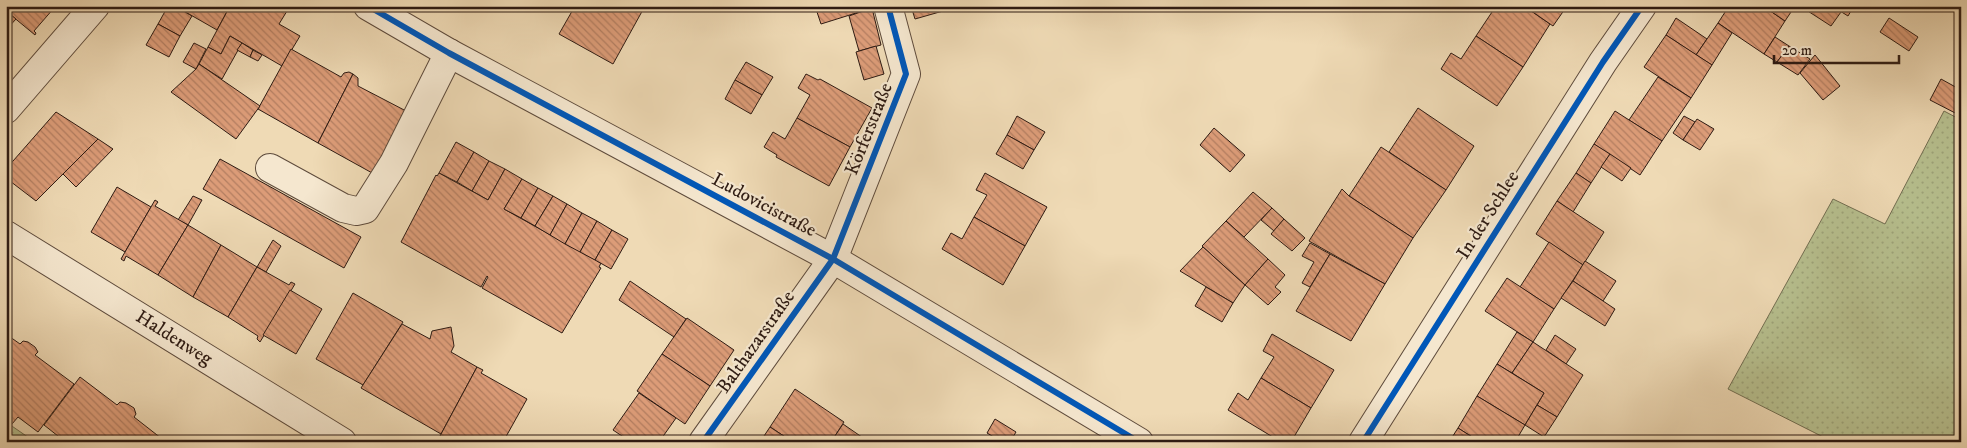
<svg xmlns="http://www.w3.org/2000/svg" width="1967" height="448" viewBox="0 0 1967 448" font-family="'IM FELL DW Pica',serif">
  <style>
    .park { fill: url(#park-dots); stroke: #726e51 }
    .building { fill: url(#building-back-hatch); stroke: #2e1b13 }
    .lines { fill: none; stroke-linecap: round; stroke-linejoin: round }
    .minor-casing { stroke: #5e4b3c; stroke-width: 30 }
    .minor { stroke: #f5e7cf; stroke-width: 28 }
    .cycleway-casing { stroke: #f5e7cf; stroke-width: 9 }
    .cycleway { stroke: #0057b8; stroke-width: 6 }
    .labels { text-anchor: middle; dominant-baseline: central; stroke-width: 4.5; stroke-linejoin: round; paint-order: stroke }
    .street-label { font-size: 19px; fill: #2e1b13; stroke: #f5e7cf }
  </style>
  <defs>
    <pattern id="park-dots" width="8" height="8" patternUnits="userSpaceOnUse" patternTransform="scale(1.25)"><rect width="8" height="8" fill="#b7c08f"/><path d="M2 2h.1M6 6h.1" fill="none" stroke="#9ea47a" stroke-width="1.8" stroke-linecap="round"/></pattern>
    <pattern id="building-back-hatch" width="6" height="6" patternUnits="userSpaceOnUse" patternTransform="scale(1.25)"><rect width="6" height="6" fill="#dc9c78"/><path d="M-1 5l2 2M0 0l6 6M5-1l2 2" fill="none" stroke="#b37e61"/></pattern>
  </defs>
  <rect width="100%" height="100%" fill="#efdab5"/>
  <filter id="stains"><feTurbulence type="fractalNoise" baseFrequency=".004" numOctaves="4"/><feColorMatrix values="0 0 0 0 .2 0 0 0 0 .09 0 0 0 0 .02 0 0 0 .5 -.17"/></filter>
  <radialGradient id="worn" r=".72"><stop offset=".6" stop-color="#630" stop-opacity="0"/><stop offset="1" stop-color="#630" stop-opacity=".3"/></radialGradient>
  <g class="park">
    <path d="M1944,111l17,9v322h-128l-105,-53 105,-190 52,25z"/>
    <path d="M6,422l29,20h-29z"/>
  </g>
  <g class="building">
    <path d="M6,6h53l-4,4 -1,-2 -20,23 2,2 -1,2 -29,-24z"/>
    <path d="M168,6h7l17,10 -12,20 -22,-12z"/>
    <path d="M175,6h55l-13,24z"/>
    <path d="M230,6h49l8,5 -8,13 21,12 -18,30 -52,-30 -9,18 -13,-7z"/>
    <path d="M575,6h70l-32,58 -54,-30z"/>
    <path d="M815,6h57v2l-51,16z"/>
    <path d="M911,6h31l1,5 -28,8z"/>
    <path d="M942,6h18l-17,5z"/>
    <path d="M1496,6h28l26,18 -27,43 -47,-31z"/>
    <path d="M1524,6h43l-14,20z"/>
    <path d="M1729,6h34l22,15 -21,33 -46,-31z"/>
    <path d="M1763,6h32l-10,15z"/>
    <path d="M1800,6h32l9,6 -10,14z"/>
    <path d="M1832,6h22l-6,10z"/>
    <path d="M872,8l9,37 -22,6 -10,-35z"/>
    <path d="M6,11l10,8 -10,11z"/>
    <path d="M1676,18l31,21 -11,16 -30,-20z"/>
    <path d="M1889,18l29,19 -9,14 -29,-19z"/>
    <path d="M1718,23l14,10 -20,32 -16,-10z"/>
    <path d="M158,24l22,12 -11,21 -23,-12z"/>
    <path d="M1666,35l46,30 -21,33 -47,-31z"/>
    <path d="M230,36l12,7 -20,36 -23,-15 9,-17 13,7z"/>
    <path d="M1476,36l47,31 -26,39 -56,-37 10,-16 10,6z"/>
    <path d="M1775,37l14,9 -12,16 -13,-8z"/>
    <path d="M194,43l12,6 -10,20 -13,-7z"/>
    <path d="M242,43l11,7 -3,7 -13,-7z"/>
    <path d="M876,46l8,28 -20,6 -8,-28z"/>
    <path d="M1789,46l21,13 -12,16 -21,-13z"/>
    <path d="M291,49l50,28 3,-4 5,-1 4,2 -35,69 -60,-34z"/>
    <path d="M253,50l9,5 -4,6 -8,-4z"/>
    <path d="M1815,55l25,31 -17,14 -23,-27z"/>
    <path d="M746,62l27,15 -11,18 -27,-15z"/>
    <path d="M199,64l61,42 -24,33 -65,-47 25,-23z"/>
    <path d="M353,74l5,4v8l50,26 -34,62 -56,-31z"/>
    <path d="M806,74l12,6 2,-1 52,29 -22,39 -53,-29 13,-23 -12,-7z"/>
    <path d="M1658,77l33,21 -29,43 -33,-21z"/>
    <path d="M1941,79l20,11v26l-31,-16z"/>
    <path d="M735,80l27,15 -11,19 -26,-15z"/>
    <path d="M1418,108l56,38 -28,44 -57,-38z"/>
    <path d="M1615,111l47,30 -22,34 -46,-31z"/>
    <path d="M56,112l42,27 -62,62 -30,-23v-9z"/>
    <path d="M1017,116l28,16 -11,18 -27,-15z"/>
    <path d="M1684,116l11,6 -12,18 -10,-7z"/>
    <path d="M797,118l53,29 -21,39 -53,-29 1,-2 -13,-8 9,-15 12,7z"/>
    <path d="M1697,119l17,10 -14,21 -17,-10z"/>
    <path d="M1214,128l31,27 -15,17 -30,-27z"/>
    <path d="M1007,135l27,15 -11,19 -27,-15z"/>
    <path d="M98,139l15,10 -37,38 -13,-13z"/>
    <path d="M456,142l18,10 -17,30 -18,-9z"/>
    <path d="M1594,144l16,10 -19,29 -15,-10z"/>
    <path d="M1381,147l65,43 -33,48 -64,-42z"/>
    <path d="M474,152l15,9 -17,30 -15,-9z"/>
    <path d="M1610,154l21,14 -9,13 -21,-14z"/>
    <path d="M220,159l141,78 -17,31 -141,-79z"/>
    <path d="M489,161l16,8 -17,31 -16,-9z"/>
    <path d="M505,169l17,10 -18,30 97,54 -2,4 2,1 -39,65 -80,-45 6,-11 -1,-1 -6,11 -80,-45 35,-67 1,1 2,-3 49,27z"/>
    <path d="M985,173l62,34 -22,39 -51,-29 13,-22 -11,-5z"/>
    <path d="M1576,173l15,10 -18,29 -16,-11z"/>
    <path d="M522,179l16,9 -17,30 -17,-9z"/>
    <path d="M117,187l34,20 -26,45 -34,-20z"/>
    <path d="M538,188l15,8 -18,30 -14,-8z"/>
    <path d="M1342,189l7,7 64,42 -28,46 -76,-43z"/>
    <path d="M1253,192l19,16 -28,29 -18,-16z"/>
    <path d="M193,196l9,4 -14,25 -10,-5z"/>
    <path d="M553,196l14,8 -17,31 -15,-9z"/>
    <path d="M155,200l3,2 -3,4 33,19 -30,50 -32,-19 -2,5 -3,-2z"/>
    <path d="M1557,201l47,31 -21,33 -47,-31z"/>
    <path d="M567,204l15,9 -17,31 -15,-9z"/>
    <path d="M1272,208l12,11 -10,12 -13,-11z"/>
    <path d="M582,213l15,8 -17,31 -15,-8z"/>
    <path d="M974,217l51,29 -22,39 -61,-36 9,-16 11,6z"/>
    <path d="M1284,219l21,19 -13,13 -21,-17z"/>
    <path d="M597,221l15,9 -17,30 -15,-8z"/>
    <path d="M1226,221l42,38 -23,26 -43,-39z"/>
    <path d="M188,225l33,20 -28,52 -35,-22z"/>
    <path d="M612,230l16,9 -17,30 -16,-9z"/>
    <path d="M273,240l8,6 -15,26 -9,-5z"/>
    <path d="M1549,242l34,23 -29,44 -34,-22z"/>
    <path d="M1310,243l20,11 -20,33 -8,-4 12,-21 -12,-6z"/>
    <path d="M221,245l36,22 -29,50 -35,-20z"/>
    <path d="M1203,247l42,38 -12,18 -53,-32z"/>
    <path d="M1330,254l55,30 -34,57 -55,-30z"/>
    <path d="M1268,259l17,16 -10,12 6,5 -13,13 -23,-20z"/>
    <path d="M1585,261l31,20 -13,20 -30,-20z"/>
    <path d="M257,267l32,18 2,-3 4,2 -35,58 -3,-3 1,-3 -30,-19z"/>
    <path d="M1507,278l47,31 -21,33 -48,-31z"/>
    <path d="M630,281l56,38 -12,18 -55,-37z"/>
    <path d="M1573,281l42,28 -10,17 -44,-28z"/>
    <path d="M1206,287l27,16 -11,19 -27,-16z"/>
    <path d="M290,290l32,19 -26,45 -33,-19z"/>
    <path d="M353,293l50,29 -40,63 -47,-26z"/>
    <path d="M687,318l47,32 -24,36 -48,-32z"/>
    <path d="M402,324l28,15 2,-8 19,-4 3,19 -3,6 26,15 -36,67 -80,-46z"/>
    <path d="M1517,332l16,10 -21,31 -15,-9z"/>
    <path d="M6,334l14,10 3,-3 5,1 7,5 3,5 -3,3 39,29 -36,48 -20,-15 -6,7 -6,-5z"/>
    <path d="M1272,334l62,36 -23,38 -50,-30 13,-21 -11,-6z"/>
    <path d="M1555,335l21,14 -10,15 -20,-14z"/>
    <path d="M1533,342l50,33 -26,42 -20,-12 7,-12 -32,-20z"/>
    <path d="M662,354l48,32 -25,38 -48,-33z"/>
    <path d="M1497,364l47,29 -19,32 -48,-29z"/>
    <path d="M477,367l6,3 -2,3 46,26 -24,43h-54l-9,-6z"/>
    <path d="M80,377l37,28 3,-3 6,1 8,5 2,6 -2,3 32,25h-104l1,-2 -19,-15z"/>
    <path d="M1261,378l50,30 -20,34h-10l-53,-32 10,-17 10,7z"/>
    <path d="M795,389l49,33 -13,20h-38l-23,-15z"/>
    <path d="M639,393l37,25 -17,24h-28l-18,-12z"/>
    <path d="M1477,396l48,29 -10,17h-35l-22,-14z"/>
    <path d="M1537,405l20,12 -13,20 -19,-12z"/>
    <path d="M995,419l21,13 -6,10h-8l-15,-9z"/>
    <path d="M843,424l26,18h-38z"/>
    <path d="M770,427l23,15h-33z"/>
    <path d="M1458,428l22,14h-31z"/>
  </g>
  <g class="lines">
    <g class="minor-casing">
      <g id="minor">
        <path d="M368,6l81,47 384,206 306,183"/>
        <path d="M6,109l89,-103"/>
        <path d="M270,168l73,40 13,3 9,-2 29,-46 55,-110"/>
        <path d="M6,235l336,207"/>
        <path d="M703,442l130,-183 73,-185 -18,-68"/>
        <path d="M1363,442l240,-380 39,-56"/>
      </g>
    </g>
    <use href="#minor" class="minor"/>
    <g class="cycleway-casing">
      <g id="cycleway">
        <path d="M368,6l81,47 384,206 306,183"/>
        <path d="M703,442l130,-183 73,-185 -18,-68"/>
        <path d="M1363,442l240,-380 39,-56"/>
      </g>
    </g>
    <use href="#cycleway" class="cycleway"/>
  </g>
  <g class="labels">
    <g class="street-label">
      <text transform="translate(869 129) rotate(-68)">Körferstraße</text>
      <text transform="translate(764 205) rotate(28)">Ludovicistraße</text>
      <text transform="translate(1488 215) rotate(-58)">In der Schlee</text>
      <text transform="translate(174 338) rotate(32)">Haldenweg</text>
      <text transform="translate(756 342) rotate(-55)">Balthazarstraße</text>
    </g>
  </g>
  <rect width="1967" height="448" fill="none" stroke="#efdab5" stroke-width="25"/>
  <rect x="8" y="8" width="1952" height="433" fill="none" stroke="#2e1b13" stroke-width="2.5"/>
  <rect x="12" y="12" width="1942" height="423" fill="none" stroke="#2e1b13"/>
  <path d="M1774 55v8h125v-8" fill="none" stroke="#2e1b13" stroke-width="2.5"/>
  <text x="1782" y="55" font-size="15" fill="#2e1b13" stroke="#f5e7cf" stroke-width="4" paint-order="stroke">20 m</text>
  <rect width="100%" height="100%" filter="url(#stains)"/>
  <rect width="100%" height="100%" fill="url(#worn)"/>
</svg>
